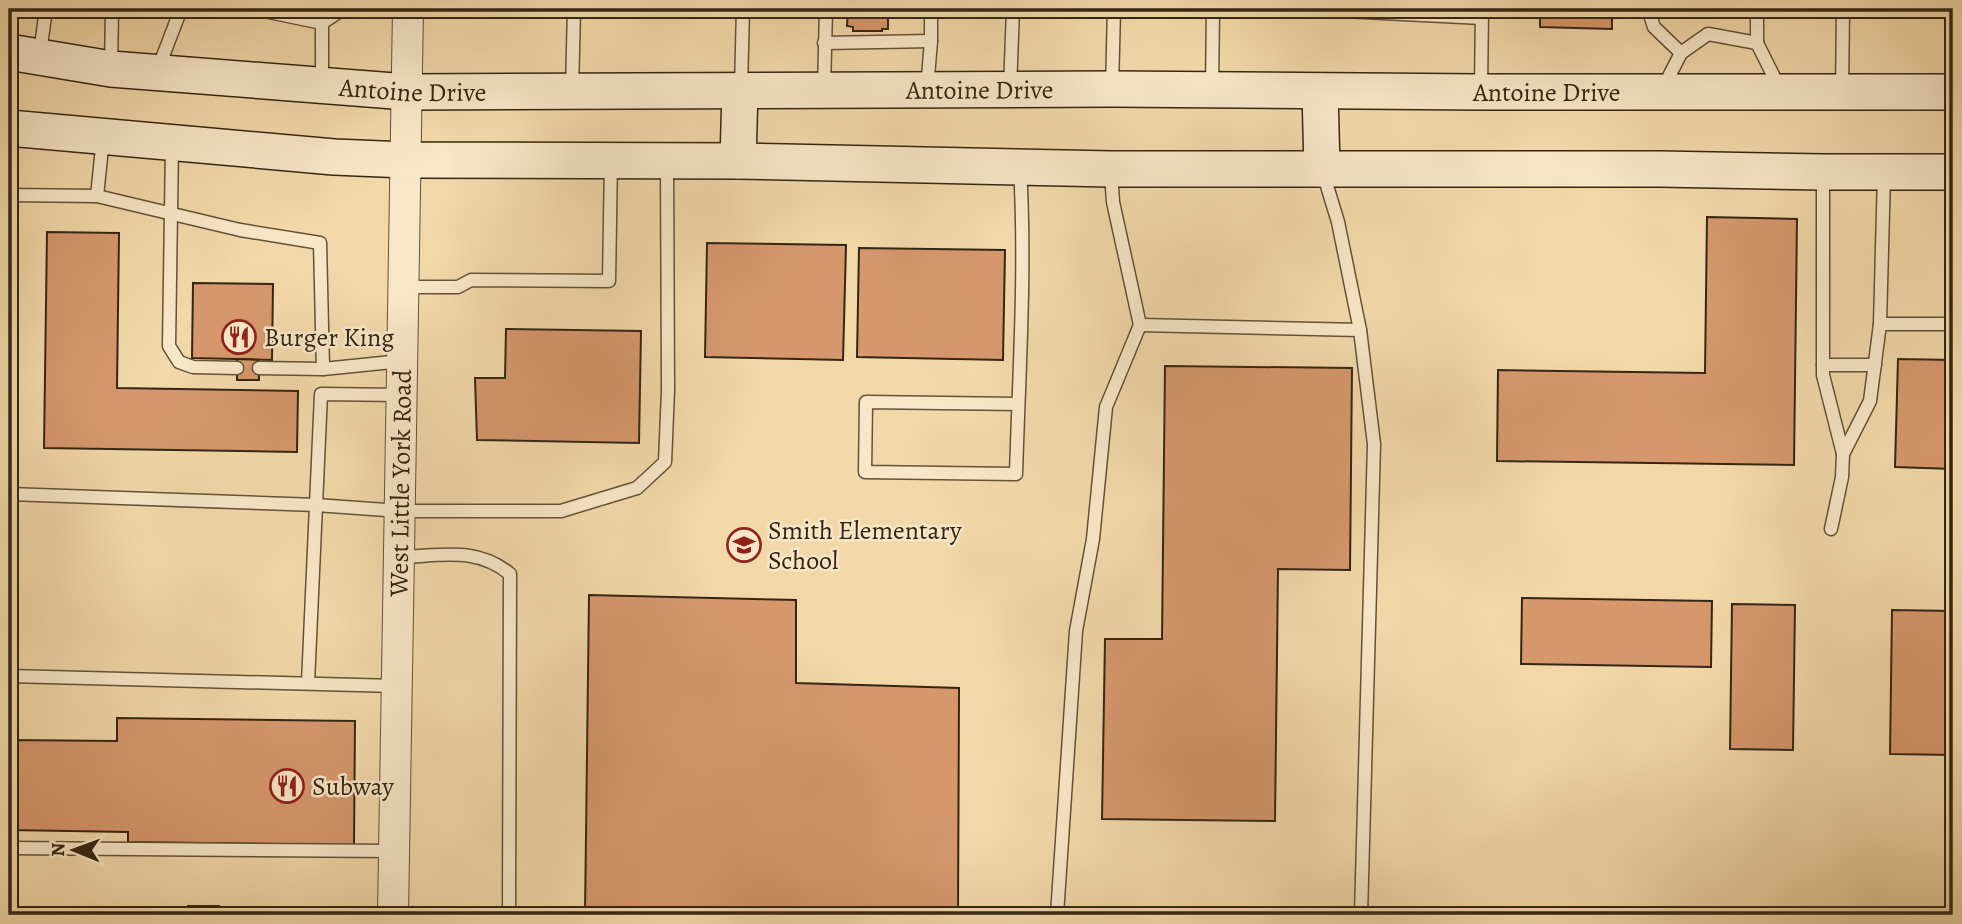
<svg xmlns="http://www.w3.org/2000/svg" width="1962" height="924" viewBox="0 0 1962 924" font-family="Alegreya,serif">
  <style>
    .building { fill: #d6976d; stroke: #342613; stroke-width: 2 }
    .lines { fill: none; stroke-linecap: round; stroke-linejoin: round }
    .service-casing { stroke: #645238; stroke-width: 15 }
    .tertiary-casing { stroke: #645238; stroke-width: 32 }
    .secondary-casing { stroke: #342613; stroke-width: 38 }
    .service { stroke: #f7e6c7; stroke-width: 12 }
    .tertiary { stroke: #f7e6c7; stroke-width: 30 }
    .secondary { stroke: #f7e6c7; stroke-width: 35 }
    .labels { text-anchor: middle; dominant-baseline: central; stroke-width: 5; stroke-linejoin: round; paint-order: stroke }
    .street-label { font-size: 26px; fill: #342613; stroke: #f7e6c7 }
    .poi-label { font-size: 26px; fill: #342613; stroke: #f7e6c7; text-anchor: start }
  </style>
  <rect width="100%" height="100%" fill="#f2d8a9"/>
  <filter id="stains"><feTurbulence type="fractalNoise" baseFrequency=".00286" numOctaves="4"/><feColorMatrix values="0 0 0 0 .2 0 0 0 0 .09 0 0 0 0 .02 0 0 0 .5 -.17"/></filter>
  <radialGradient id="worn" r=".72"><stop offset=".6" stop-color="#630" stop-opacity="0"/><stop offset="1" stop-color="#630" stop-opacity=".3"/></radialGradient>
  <g class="building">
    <path d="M848,9h40v20h-6v2h-29v-4l-6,-1z"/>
    <path d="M1540,9h72v20l-72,-2z"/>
    <path d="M1707,217l90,2 -3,246 -297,-4 1,-91 207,3z"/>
    <path d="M47,232l72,1 -2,155 181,3 -1,61 -253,-4z"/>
    <path d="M707,243l139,2 -3,115 -138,-3z"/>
    <path d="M859,248l146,2 -2,110 -146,-3z"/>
    <path d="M193,283l80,1 -1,76 -80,-2z"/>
    <path d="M506,329l135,2 -2,112 -162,-3 -2,-62h30z"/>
    <path d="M237,359l22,1v20h-22z"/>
    <path d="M1898,359l55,1v109l-58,-2z"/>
    <path d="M1165,366l187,2 -2,202 -72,-1 -3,252 -173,-2 3,-180h57z"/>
    <path d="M589,595l207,5v83l163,5 -1,227h-373z"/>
    <path d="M1522,598l190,3 -1,66 -190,-3z"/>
    <path d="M1732,604l63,1 -2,145 -63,-1z"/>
    <path d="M1892,610l61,1v144l-63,-1z"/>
    <path d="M117,718l238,3 -1,124 -226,-3v-10l-119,-2v-90l108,1z"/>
    <path d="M188,906h31l-1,9h-31z"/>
    <path d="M289,912l55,1v2h-55z"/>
  </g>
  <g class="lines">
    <g class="service-casing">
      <g id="service">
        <path d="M219,9l45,2 58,12v60"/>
        <path d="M720,9h23l-2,79"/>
        <path d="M1304,9l178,9"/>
        <path d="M1648,9l6,18 27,26"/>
        <path d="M1757,9v34"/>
        <path d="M1953,9v21"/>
        <path d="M322,23l21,-14"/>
        <path d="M824,43l107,-2"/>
        <path d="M40,53l6,-44"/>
        <path d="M111,68l1,-59"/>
        <path d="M158,69l23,-60"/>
        <path d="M1112,88l2,-79"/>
        <path d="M1663,88l18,-35 27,-19 49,9 22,44"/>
        <path d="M824,89l2,-80"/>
        <path d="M927,89l4,-48v-32"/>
        <path d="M1010,89l3,-80"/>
        <path d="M1212,89l1,-80"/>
        <path d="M1481,89l1,-80"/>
        <path d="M572,91l2,-82"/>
        <path d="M1842,92l1,-83"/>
        <path d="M172,144l-3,202 10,16 14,5 44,1"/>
        <path d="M1323,173l15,49 22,108 14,114 -13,471"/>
        <path d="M1823,173v202l20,79 -1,23 -11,52"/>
        <path d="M9,195l88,1 6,-58"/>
        <path d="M97,196l143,34 80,13 3,126"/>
        <path d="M404,287h54l13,-7 138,1 2,-120"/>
        <path d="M1880,324h73"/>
        <path d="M1140,325l220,5"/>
        <path d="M1823,365h52"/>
        <path d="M259,368l64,1 79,-8"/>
        <path d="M1018,404l-152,-2 -1,70 151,2c3,-101 10,-205 4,-306"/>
        <path d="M1843,454l27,-53 10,-77 4,-150"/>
        <path d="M9,494l307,11 84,6h161l76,-23 28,-26 3,-72 -1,-227"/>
        <path d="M399,557c42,-1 77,-11 111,17l-1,341"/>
        <path d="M9,676l387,10"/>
        <path d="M308,683l13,-289 81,1"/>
        <path d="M9,848l385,3"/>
        <path d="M1057,915l19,-284 17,-92 13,-132 34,-82 -27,-123 -2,-30"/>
      </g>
    </g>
    <g class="tertiary-casing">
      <g id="tertiary">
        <path id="s1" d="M393,915l15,-906"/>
      </g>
    </g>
    <g class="secondary-casing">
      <g id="secondary">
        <path id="s2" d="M9,52l102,17 296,23 705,-3 368,3h473"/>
        <path d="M1320,91l2,78"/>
        <path d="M9,128l325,29 72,3 332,1 373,8h549l163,3h130"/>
        <path d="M738,161l2,-71"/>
      </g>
    </g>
    <use href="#service" class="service"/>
    <use href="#tertiary" class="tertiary"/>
    <use href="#secondary" class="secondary"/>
  </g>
  <defs>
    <g id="restaurant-ring" transform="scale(1.75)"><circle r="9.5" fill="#f7e6c7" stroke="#8f2418" stroke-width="1.5"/><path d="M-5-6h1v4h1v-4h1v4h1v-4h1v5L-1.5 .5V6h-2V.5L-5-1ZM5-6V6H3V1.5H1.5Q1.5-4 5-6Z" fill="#8f2418"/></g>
    <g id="school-ring" transform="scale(1.75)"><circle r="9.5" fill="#f7e6c7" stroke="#8f2418" stroke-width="1.5"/><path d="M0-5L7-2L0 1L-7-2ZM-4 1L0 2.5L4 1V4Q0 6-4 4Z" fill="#8f2418"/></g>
  </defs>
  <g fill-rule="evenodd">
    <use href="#restaurant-ring" x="239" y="337"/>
    <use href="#school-ring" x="744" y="545"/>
    <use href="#restaurant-ring" x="287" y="786"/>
  </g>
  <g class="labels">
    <g class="street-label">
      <text stroke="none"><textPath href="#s2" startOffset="406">Antoine Drive</textPath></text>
      <text stroke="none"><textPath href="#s2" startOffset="973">Antoine Drive</textPath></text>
      <text stroke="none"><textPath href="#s2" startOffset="1540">Antoine Drive</textPath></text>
      <text stroke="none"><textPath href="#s1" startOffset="432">West Little York Road</textPath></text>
    </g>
    <g class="poi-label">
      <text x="264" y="337">Burger King</text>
      <text x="768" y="530">Smith Elementary<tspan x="768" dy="30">School</tspan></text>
      <text x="312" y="786">Subway</text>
    </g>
  </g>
  <rect width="1962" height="924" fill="none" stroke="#f2d8a9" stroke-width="35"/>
  <rect x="10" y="10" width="1941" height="903" fill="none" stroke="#342613" stroke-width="3.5"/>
  <rect x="18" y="18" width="1927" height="889" fill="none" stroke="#342613" stroke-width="2"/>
  <g transform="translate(74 850) rotate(271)" stroke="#f7e6c7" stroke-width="5" paint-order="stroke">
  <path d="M0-5L12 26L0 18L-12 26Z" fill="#342613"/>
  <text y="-10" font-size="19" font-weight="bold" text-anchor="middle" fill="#342613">N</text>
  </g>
  <rect width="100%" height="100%" filter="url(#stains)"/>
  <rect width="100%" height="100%" fill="url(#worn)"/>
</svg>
